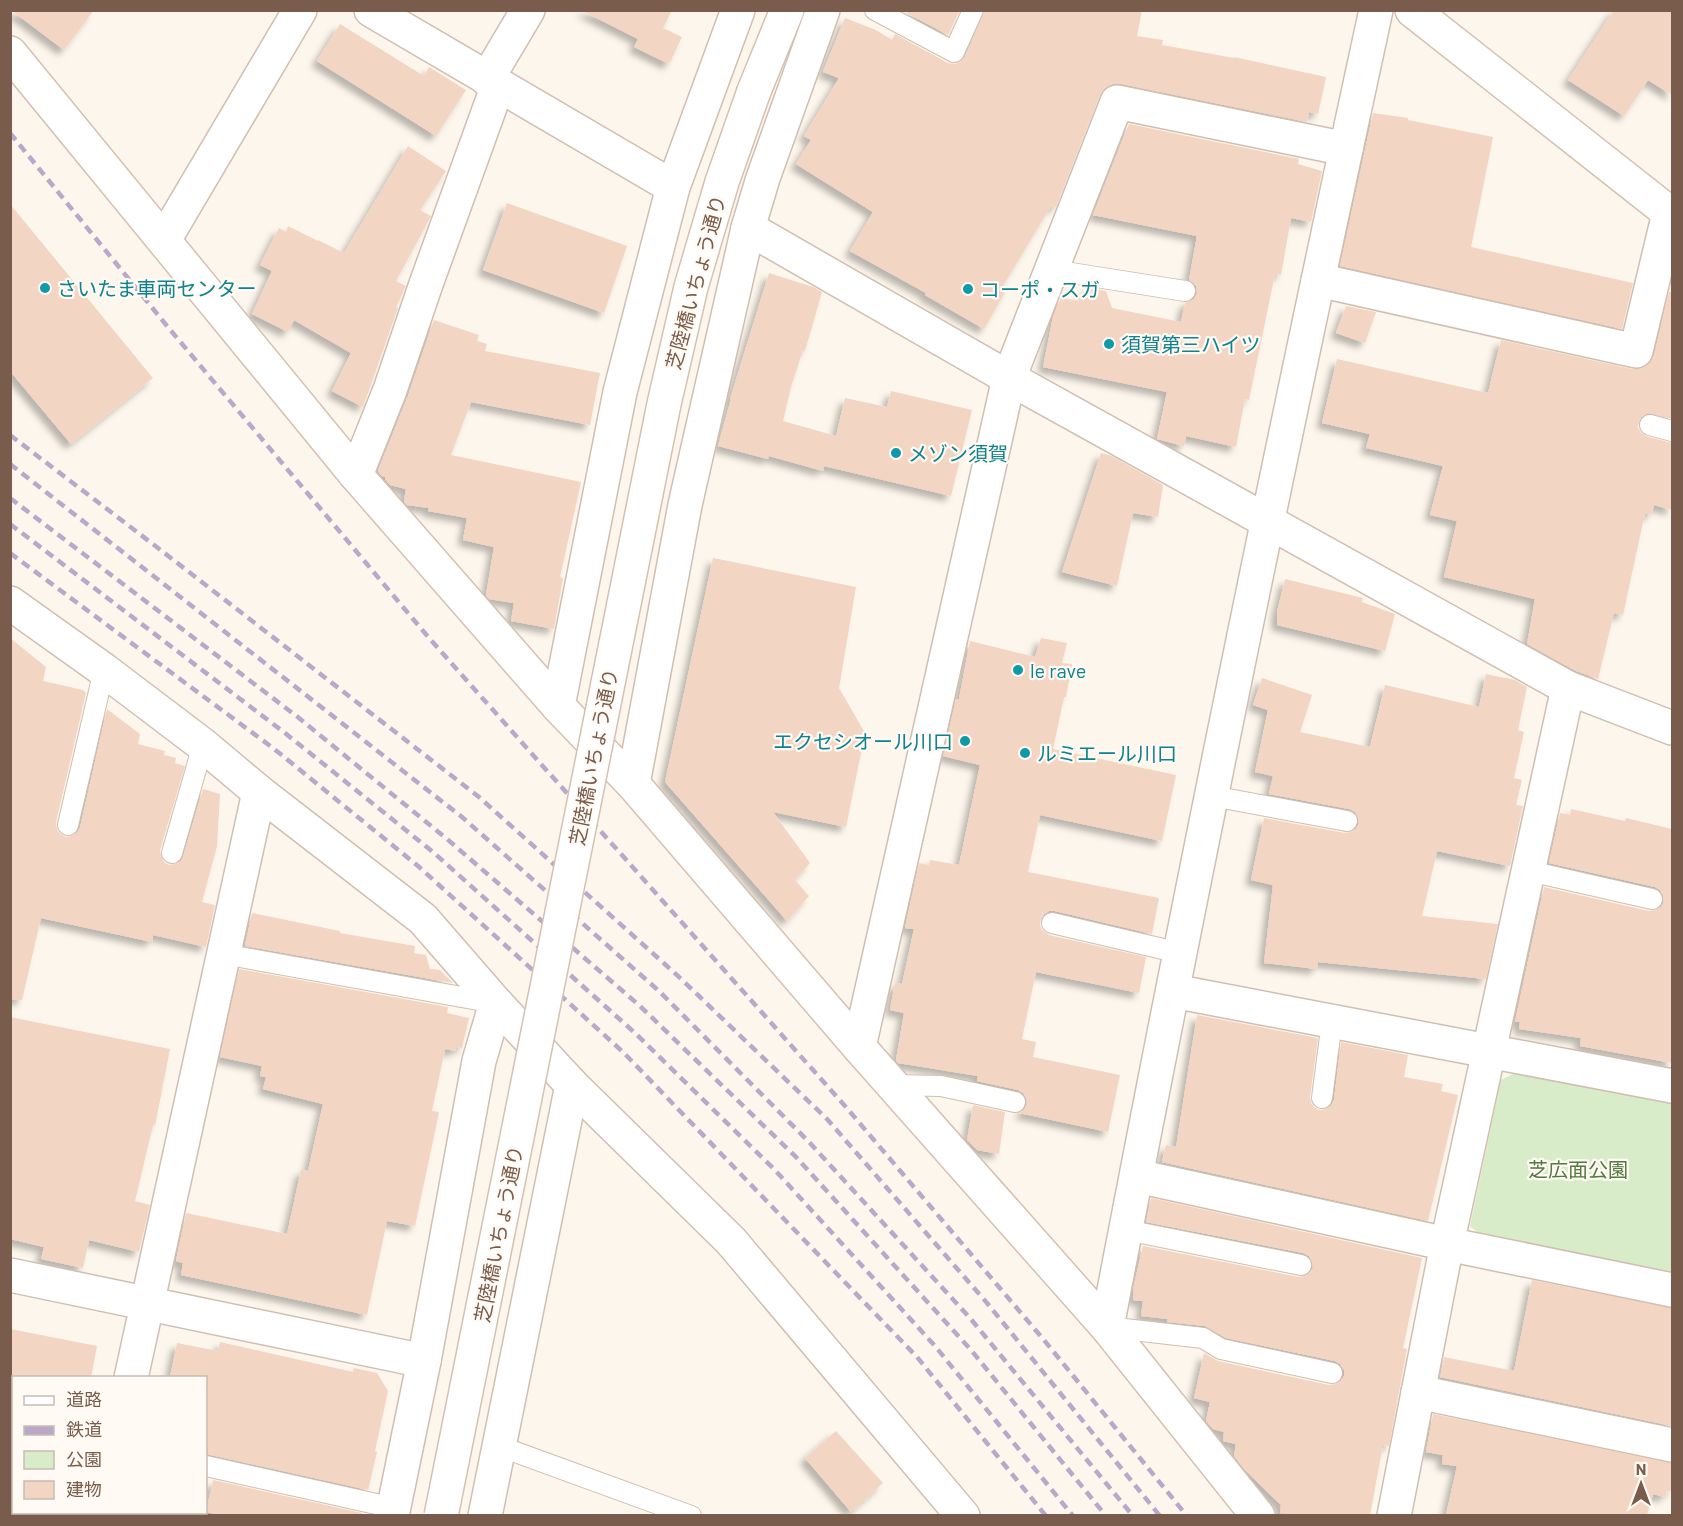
<svg xmlns="http://www.w3.org/2000/svg" width="1683" height="1526" viewBox="0 0 1683 1526" font-family="Barlow,'Noto Sans JP',sans-serif">
  <style>
    .green { fill: #d8ecc9 }
    .building { fill: #f3d5c3; filter: url(#shadow) }
    .lines { fill: none; stroke-linecap: round; stroke-linejoin: round }
    .lane-casing { stroke: #d1beb0; stroke-width: 22 }
    .street-casing { stroke: #d1beb0; stroke-width: 36 }
    .secondary-casing { stroke: #d6c0b0; stroke-width: 36 }
    .lane { stroke: #fff; stroke-width: 20 }
    .street { stroke: #fff; stroke-width: 33 }
    .secondary { stroke: #fff; stroke-width: 33 }
    .rail { stroke: #b9a8c9; stroke-width: 4.5; stroke-dasharray: 9 6; stroke-linecap: butt }
    .secondary-bridge-casing { stroke: #d6c0b0; stroke-width: 36; stroke-linecap: butt }
    .secondary-bridge { stroke: #fff; stroke-width: 33 }
    .culture-dot { fill: #0f9aa8; stroke: #fffaf3; stroke-width: 2 }
    .labels { text-anchor: middle; dominant-baseline: central; stroke-width: 4.5; stroke-linejoin: round; paint-order: stroke }
    .street-label { font-size: 20px; fill: #7a5c4d; stroke: #fffaf3 }
    .culture-label { font-size: 20px; fill: #0d838f; stroke: #fffaf3; text-anchor: start }
    .park-label { font-size: 20px; fill: #537a41; stroke: #fffaf3 }
  </style>
  <defs>
    <filter id="shadow"><feDropShadow dx="-5.5" dy="5.5" stdDeviation="3" flood-color="#0004"/></filter>
  </defs>
  <rect width="100%" height="100%" fill="#fdf6ec"/>
  <path class="green" d="M1521,1070l151,29v177l-187,-38 -15,-12 31,-146z"/>
  <g class="building">
    <path d="M11,10h83l-30,40z"/>
    <path d="M581,10h91l-9,18 19,9 -13,27 -35,-17 4,-8z"/>
    <path d="M908,10h52l-12,25 -41,-22z"/>
    <path d="M985,10h157l-5,26 26,4 -1,5 72,13v-1l92,20 -8,37 -9,-2 -2,10 -186,-38h-8l-8,4 -5,7 -44,112 -5,-1 -48,80 5,1 -24,42 -59,-34 1,-2 -76,-42 23,-39 -77,-48 15,-24 -7,-4 35,-58 -16,-6 22,-54 31,12 16,10 3,-6 53,29 7,1 6,-3 4,-4z"/>
    <path d="M1614,10h58v85l-24,-15 -24,36 -56,-36z"/>
    <path d="M340,24l84,52 5,-9 37,23 -30,46 -119,-75z"/>
    <path d="M1373,113l35,5v2l85,17 -22,110 162,36 -11,46 -282,-63z"/>
    <path d="M1129,124l170,35 -1,5 24,7 -11,51 -20,-4 -10,57 -6,-1 -26,126 -4,-1 -9,48 -50,-11 -2,10 -27,-7 10,-47 -124,-25 10,-50 8,-19 18,3 10,-13 17,3 6,17 69,14 4,-19 9,-4 3,-6 -1,-7 -7,-6 8,-44 -104,-21z"/>
    <path d="M408,146l38,25 -26,39 11,6 -35,65 10,5 -10,21 2,1 -35,99 -31,-16 19,-38 -57,-33 -6,12 -36,-18 20,-43 -12,-6 19,-37 7,4 2,-6 30,15v-1l26,13z"/>
    <path d="M507,203l120,43 -23,67 -121,-43z"/>
    <path d="M10,204l143,174 -82,66 -61,-73z"/>
    <path d="M769,273l44,14 9,5 -17,59 -2,-1 -12,37 -8,34 53,15 9,-38 42,9 4,-16 81,19 -21,86 -127,-30 -1,5 -54,-15 -1,3 -50,-13 13,-47h-1z"/>
    <path d="M1669,292h3v127l-24,-6 -7,4 -2,4 -1,6 3,6 5,3 26,7v67l-18,-5 -3,10 -6,-2 -22,102 -9,-2 -16,66 -22,-8 -49,-27 8,-45 -91,-22 13,-56 -27,-6 13,-49 -77,-18 4,-14 -48,-11 15,-64 151,34 13,-53 131,29h10l8,-6 4,-8z"/>
    <path d="M1346,306l30,6 -11,31 -29,-10z"/>
    <path d="M434,320l45,15 -2,6 10,3 -2,7 115,22 -10,52 -119,-23 -20,53 130,27 -21,95 3,1 -9,51 -43,-8 3,-18 -25,-4 -3,-4 8,-48 -31,-7 4,-22 -39,-7 1,-3 -22,-3 -3,-4 2,-12 -16,-4 -5,-6v-2l-3,-1 -4,-5 30,-75z"/>
    <path d="M1101,453l11,3 51,29 -5,32 -25,-4 -16,73 -55,-14z"/>
    <path d="M713,558l143,29 -17,101 26,45 -19,94 -73,-15 37,51 -15,17 14,16 -22,25 -122,-139z"/>
    <path d="M1285,579l78,19 -1,4 33,12 -10,37 -108,-26v-13z"/>
    <path d="M10,638l36,29 -3,14 40,9 3,3 -30,129 1,7 3,5 6,3 6,-1 5,-3 3,-5 27,-119 33,25 -2,10 27,7 -1,4 12,3 -1,5 10,3 -25,84 1,6 3,6 5,3 6,-1 6,-3 2,-4 20,-68 17,5 -3,52 -15,56 13,3 -9,42 -53,-12 -1,7 -111,-24 -19,82 -12,-1z"/>
    <path d="M1041,638l26,5 -5,20 10,1 -6,33h-2l-11,52 123,26 -14,66 -122,-26 -12,57 131,26 -7,36 -97,-23h-6l-5,3 -4,7v5l3,5 6,4 97,22 -7,36 -103,-21 -14,67 14,3 -3,15 87,18 -12,57 -89,-19 5,-3 3,-6 -1,-6 -3,-5 -5,-3 -41,-9 1,-5 -80,-13 -2,-3 8,-47 -14,-3 5,-27 7,1 12,-55 -9,-1 14,-65 10,2 1,-5 29,5 21,-100 -37,-9 13,-57h3l11,-58 65,16z"/>
    <path d="M1486,674l29,6 12,7 -9,43 6,2 -10,46 8,2 -6,25 7,1 -13,60 -73,-15 -15,65 76,8 -12,55 -168,-17 -1,7 -53,-6 9,-78 -22,-5 13,-62 81,15 5,-1 6,-3 3,-6 -1,-5 -3,-6 -6,-3 -80,-15 4,-18 -18,-4 13,-62 -15,-5 9,-27 50,17 -12,37 70,15 15,-62 94,22z"/>
    <path d="M1571,809l54,12 1,-3 46,11v234l-92,-17 1,-8 -62,-9 1,-7h-5l29,-135 105,24 7,-1 5,-3 3,-5 -1,-7 -3,-5 -5,-3 -106,-24 11,-50 10,2z"/>
    <path d="M252,913l88,18v2l75,13 -1,7 12,2 4,14 10,1 13,13 -208,-37z"/>
    <path d="M239,969l209,38 -1,6 22,5 -7,30 -6,-1 -1,4 -10,-2 -13,62 7,1 -24,114 -28,-5 -20,94 -186,-40 2,-12 -7,-2 10,-48 101,21 14,-64 7,1 15,-67 -60,-15 3,-12 -6,-1 2,-10 -42,-9z"/>
    <path d="M1197,1015l121,23 -8,59 1,6 4,5 5,2 7,-1 4,-3 3,-6 7,-58 67,13 -4,22 39,7 -2,7 17,4 -30,126 -266,-59 4,-17 10,2z"/>
    <path d="M10,1017l160,32 -15,77 -2,-1 -18,76 15,4 -11,47 -50,-12 -6,28 -42,-9 3,-12 -34,-8z"/>
    <path d="M973,1105l32,7 -6,42 -22,-4 -10,-10z"/>
    <path d="M1151,1198l271,60 -19,90 4,1 -18,97 -6,-1 -13,70h-75l-15,-2 1,-8 -36,-35 -11,-14 2,-12 -13,-3 1,-9 -11,-3 -7,-8 4,-19 -16,-4 10,-45 14,8 111,24 7,-1 5,-3 3,-5v-6l-4,-6 -5,-3 -109,-23 -21,-12 -38,-4 1,-3 -27,-3 2,-15 -10,-1 1,-15 9,-39 156,31 6,-1 5,-4 3,-4 -1,-6 -3,-6 -6,-3 -157,-31z"/>
    <path d="M1532,1280l140,28v118l-232,-49 4,-20 70,14z"/>
    <path d="M10,1329l87,17 -6,31h-81z"/>
    <path d="M220,1342l133,30 1,-4 23,5 11,18 -13,60 2,1 -9,38 -162,-36v-77h-36l7,-34 41,8z"/>
    <path d="M1433,1414l239,49v29l-5,-2 -2,7 -12,-3 -6,21h-201l11,-49 -15,-2 1,-9 -17,-3z"/>
    <path d="M836,1431l47,52 -32,29 -46,-54z"/>
    <path d="M213,1480l149,33v2h-141l-15,-3z"/>
  </g>
  <g class="lines">
    <g class="lane-casing">
      <g id="lane">
        <path d="M875,10l79,42 19,-42"/>
        <path d="M1052,270l133,21"/>
        <path d="M1650,425l22,6"/>
        <path d="M1212,796l135,25"/>
        <path d="M68,825l36,-155"/>
        <path d="M172,853l31,-108"/>
        <path d="M1529,871l123,28"/>
        <path d="M1052,923l128,30"/>
        <path d="M223,954l272,49"/>
        <path d="M893,1085l48,1 74,16"/>
        <path d="M1322,1098l10,-77"/>
        <path d="M1126,1230l175,35"/>
        <path d="M1107,1327l96,11 18,11 111,24"/>
        <path d="M499,1446l192,70"/>
        <path d="M206,1466l188,42"/>
        <path d="M10,1480h4"/>
      </g>
    </g>
    <g class="street-casing">
      <g id="street">
        <path d="M371,10l302,177"/>
        <path d="M487,79l41,-69"/>
        <path d="M748,228l261,150 559,310 104,40"/>
        <path d="M164,240l136,-230"/>
        <path d="M1318,280l318,71 33,-138"/>
        <path d="M356,475l34,-85 36,-106 72,-199"/>
        <path d="M10,603l94,67 99,75 56,47 164,127 73,84 76,82 159,156 232,275"/>
        <path d="M558,706l62,-314 53,-205 65,-177"/>
        <path d="M633,784l52,-279 63,-277 15,-50 60,-168"/>
        <path d="M1173,991l499,95"/>
        <path d="M859,1047l150,-669 108,-276 229,47"/>
        <path d="M1137,1176l310,68 225,46"/>
        <path d="M10,1275l414,86"/>
        <path d="M1107,1327c84,-440 174,-879 269,-1317"/>
        <path d="M131,1378l128,-586"/>
        <path d="M1418,1392l254,53"/>
        <path d="M102,1516l1,-4"/>
        <path d="M392,1516l32,-155 55,-300 17,-58"/>
        <path d="M485,1516l87,-431"/>
        <path d="M1394,1516l53,-272 121,-556"/>
      </g>
    </g>
    <g class="secondary-casing">
      <g id="secondary">
        <path d="M1412,10l260,205"/>
        <path d="M10,53l346,422 202,231 75,78 226,263 248,280 151,189"/>
        <path d="M754,91l33,-81"/>
      </g>
    </g>
    <use href="#lane" class="lane"/>
    <use href="#street" class="street"/>
    <use href="#secondary" class="secondary"/>
    <g class="rail">
      <path d="M10,133l157,193 262,312 416,468 199,234 143,176"/>
      <path d="M10,435l148,113 321,249 199,179 149,143 160,184 173,213"/>
      <path d="M10,464l452,353 197,174 150,151 161,176 163,198"/>
      <path d="M10,498l289,220 148,121 193,167 156,151 175,193 135,166"/>
      <path d="M10,524l275,209 148,119 202,181 139,136 161,177 138,170"/>
      <path d="M10,553l263,195 145,118 205,186 294,305 129,159"/>
    </g>
    <g class="secondary-bridge-casing">
      <path id="secondary-bridge" d="M441,1516l223,-1112 27,-117 31,-105 32,-91"/>
    </g>
    <use href="#secondary-bridge" class="secondary-bridge"/>
  </g>
  <g class="culture-dot">
    <circle cx="45" cy="288" r="6"/>
    <circle cx="968" cy="289" r="6"/>
    <circle cx="1109" cy="344" r="6"/>
    <circle cx="896" cy="453" r="6"/>
    <circle cx="1018" cy="670" r="6"/>
    <circle cx="965" cy="741" r="6"/>
    <circle cx="1025" cy="753" r="6"/>
  </g>
  <g class="labels">
    <g class="street-label">
      <text transform="translate(695 282) rotate(-75)">芝陸橋いちょう通り</text>
      <text transform="translate(593 757) rotate(-79)">芝陸橋いちょう通り</text>
      <text transform="translate(498 1234) rotate(-79)">芝陸橋いちょう通り</text>
    </g>
    <g class="culture-label">
      <text x="57" y="288">さいたま車両センター</text>
      <text x="980" y="289">コーポ・スガ</text>
      <text x="1121" y="344">須賀第三ハイツ</text>
      <text x="908" y="453">メゾン須賀</text>
      <text x="1030" y="670">le rave</text>
      <text x="953" y="741" text-anchor="end">エクセシオール川口</text>
      <text x="1037" y="753">ルミエール川口</text>
    </g>
    <g class="park-label">
      <text x="1578" y="1169">芝広面公園</text>
    </g>
  </g>
  <rect width="1683" height="1526" fill="none" stroke="#7a5c4d" stroke-width="24"/>
  <rect x="12" y="1376" width="195" height="138" fill="#fffaf3" stroke="#cabbb1" stroke-width="1.5"/>
  <rect x="24" y="1396" width="30" height="9" fill="#ffffff" stroke="#cabbb1" stroke-width="1.5"/>
  <text x="66" y="1406" font-size="18" fill="#7a5c4d">道路</text>
  <rect x="24" y="1426" width="30" height="9" fill="#b9a8c9" stroke="#cabbb1" stroke-width="1.5"/>
  <text x="66" y="1436" font-size="18" fill="#7a5c4d">鉄道</text>
  <rect x="24" y="1451" width="30" height="18" fill="#d8ecc9" stroke="#cabbb1" stroke-width="1.5"/>
  <text x="66" y="1466" font-size="18" fill="#7a5c4d">公園</text>
  <rect x="24" y="1481" width="30" height="18" fill="#f3d5c3" stroke="#cabbb1" stroke-width="1.5"/>
  <text x="66" y="1496" font-size="18" fill="#7a5c4d">建物</text>
  <g transform="translate(1641 1484)" stroke="#fffaf3" stroke-width="4.5" paint-order="stroke">
  <path d="M0-4.5L10 22L0 15L-10 22Z" fill="#7a5c4d"/>
  <text y="-9" font-size="16" font-weight="bold" text-anchor="middle" fill="#7a5c4d">N</text>
  </g>
</svg>
